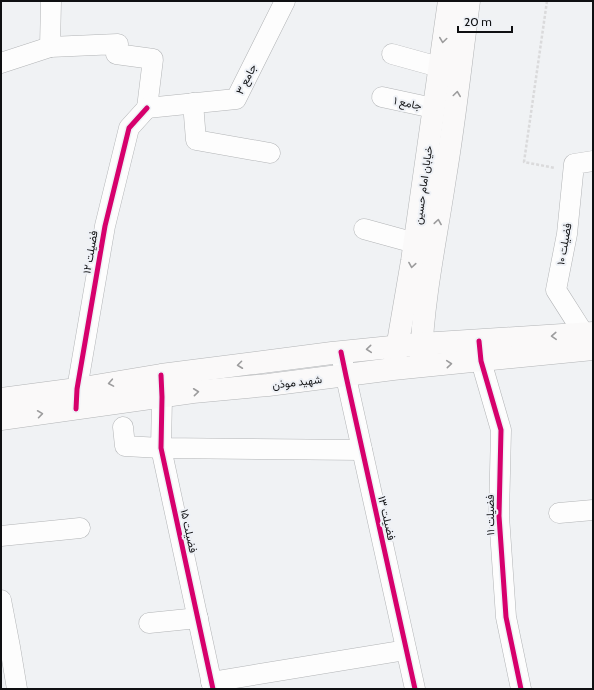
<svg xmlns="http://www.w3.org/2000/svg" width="594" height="690" viewBox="0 0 594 690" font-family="Cabin,Vazirmatn,sans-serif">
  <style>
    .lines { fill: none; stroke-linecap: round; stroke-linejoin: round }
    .street-casing { stroke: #b2b4b6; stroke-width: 21 }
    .secondary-casing { stroke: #b2b4b6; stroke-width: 23 }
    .path { stroke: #dadadb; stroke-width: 2.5; stroke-dasharray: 3 2; stroke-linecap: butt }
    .street { stroke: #fdfdfd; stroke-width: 20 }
    .secondary { stroke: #faf9f9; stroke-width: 22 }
    .cycleway-casing { stroke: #eef1f6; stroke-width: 8 }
    .cycleway { stroke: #d6006c; stroke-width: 5 }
    .oneway { stroke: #9c9c9d }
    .labels { text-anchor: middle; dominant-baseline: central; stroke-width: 4; stroke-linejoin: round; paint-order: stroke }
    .street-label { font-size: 11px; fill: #0f1012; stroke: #eef1f6 }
  </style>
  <rect width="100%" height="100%" fill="#f0f2f4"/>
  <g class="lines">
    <g class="street-casing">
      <g id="street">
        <path d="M50,47l68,-3 -2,10 37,5 -6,49"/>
        <path d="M392,54l47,13"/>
        <path d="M1,63l49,-16 1,-46"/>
        <path d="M382,97l51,11"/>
        <path d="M193,103l3,37 74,13"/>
        <path d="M147,108l89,-9 49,-98"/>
        <path d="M364,229l51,14"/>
        <path d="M479,344l2,17 20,69 -2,86 7,101 15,72"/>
        <path d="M591,345l-35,-55 11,-56 7,-70 19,-3"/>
        <path d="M342,359l73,330"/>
        <path d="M161,381l1,16 -1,51 52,241"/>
        <path d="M77,405v-16l28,-163 24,-98 18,-20"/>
        <path d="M123,427l2,19 36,2 201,2"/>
        <path d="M559,513l34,-3"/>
        <path d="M1,536l79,-8"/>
        <path d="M1,600l9,47 7,42"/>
        <path d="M149,623l49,-5"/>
        <path d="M211,682l195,-32"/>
      </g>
    </g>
    <g class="secondary-casing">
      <g id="secondary">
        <path d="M421,358c2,-60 15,-120 24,-180 10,-59 16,-118 24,-177"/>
        <path d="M395,360l17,-99 37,-260"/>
        <path d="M1,399l76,-10 84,-14 171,-22 89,-9 172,-11"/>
        <path d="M1,419l192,-27 75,-7 125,-16 200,-20"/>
      </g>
    </g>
    <path class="path" d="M547,1l-23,161 31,6"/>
    <use href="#street" class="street"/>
    <use href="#secondary" class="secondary"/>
    <g class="cycleway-casing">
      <g id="cycleway">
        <path d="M479,341l2,20 20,69 -2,86 7,101 15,72"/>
        <path d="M341,352l5,24 69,313"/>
        <path d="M161,375l1,22 -1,51 52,241"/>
        <path d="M76,409l1,-20 28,-163 24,-98 18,-20"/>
      </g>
    </g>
    <use href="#cycleway" class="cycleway"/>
  </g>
  <defs><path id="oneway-chevron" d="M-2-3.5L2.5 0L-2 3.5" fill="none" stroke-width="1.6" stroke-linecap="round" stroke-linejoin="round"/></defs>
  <g class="oneway">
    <use href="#oneway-chevron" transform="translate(443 40) rotate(98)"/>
    <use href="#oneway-chevron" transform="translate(457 94) rotate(-82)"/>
    <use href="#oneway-chevron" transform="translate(438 222) rotate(-81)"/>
    <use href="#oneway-chevron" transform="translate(412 265) rotate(99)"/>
    <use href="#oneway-chevron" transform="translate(554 336) rotate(177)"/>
    <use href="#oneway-chevron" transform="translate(369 349) rotate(175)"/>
    <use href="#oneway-chevron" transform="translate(449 364) rotate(-5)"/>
    <use href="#oneway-chevron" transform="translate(240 365) rotate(173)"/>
    <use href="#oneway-chevron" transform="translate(111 383) rotate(170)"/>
    <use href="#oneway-chevron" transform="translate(196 392) rotate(-6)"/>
    <use href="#oneway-chevron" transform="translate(40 414) rotate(-8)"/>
  </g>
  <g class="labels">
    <g class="street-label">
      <text transform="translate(246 79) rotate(-63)">جامع ۳</text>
      <text transform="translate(408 103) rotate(12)">جامع ۱</text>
      <text transform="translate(423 185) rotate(-82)">خیابان امام حسین</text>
      <text transform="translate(564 244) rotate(-80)">فضیلت ۱۰</text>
      <text transform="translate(90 252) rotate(-80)">فضیلت ۱۲</text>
      <text transform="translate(297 382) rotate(-7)">شهید موذن</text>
      <text transform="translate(490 515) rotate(-91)">فضیلت ۱۱</text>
      <text transform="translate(387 518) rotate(77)">فضیلت ۱۳</text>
      <text transform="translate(189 531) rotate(78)">فضیلت ۱۵</text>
    </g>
  </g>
  <rect width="594" height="690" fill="none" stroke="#0f1012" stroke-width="4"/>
  <path d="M458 26v6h54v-6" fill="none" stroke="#0f1012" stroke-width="2"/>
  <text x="464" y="26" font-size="12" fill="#0f1012" stroke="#eef1f6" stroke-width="3" paint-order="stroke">20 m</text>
</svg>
